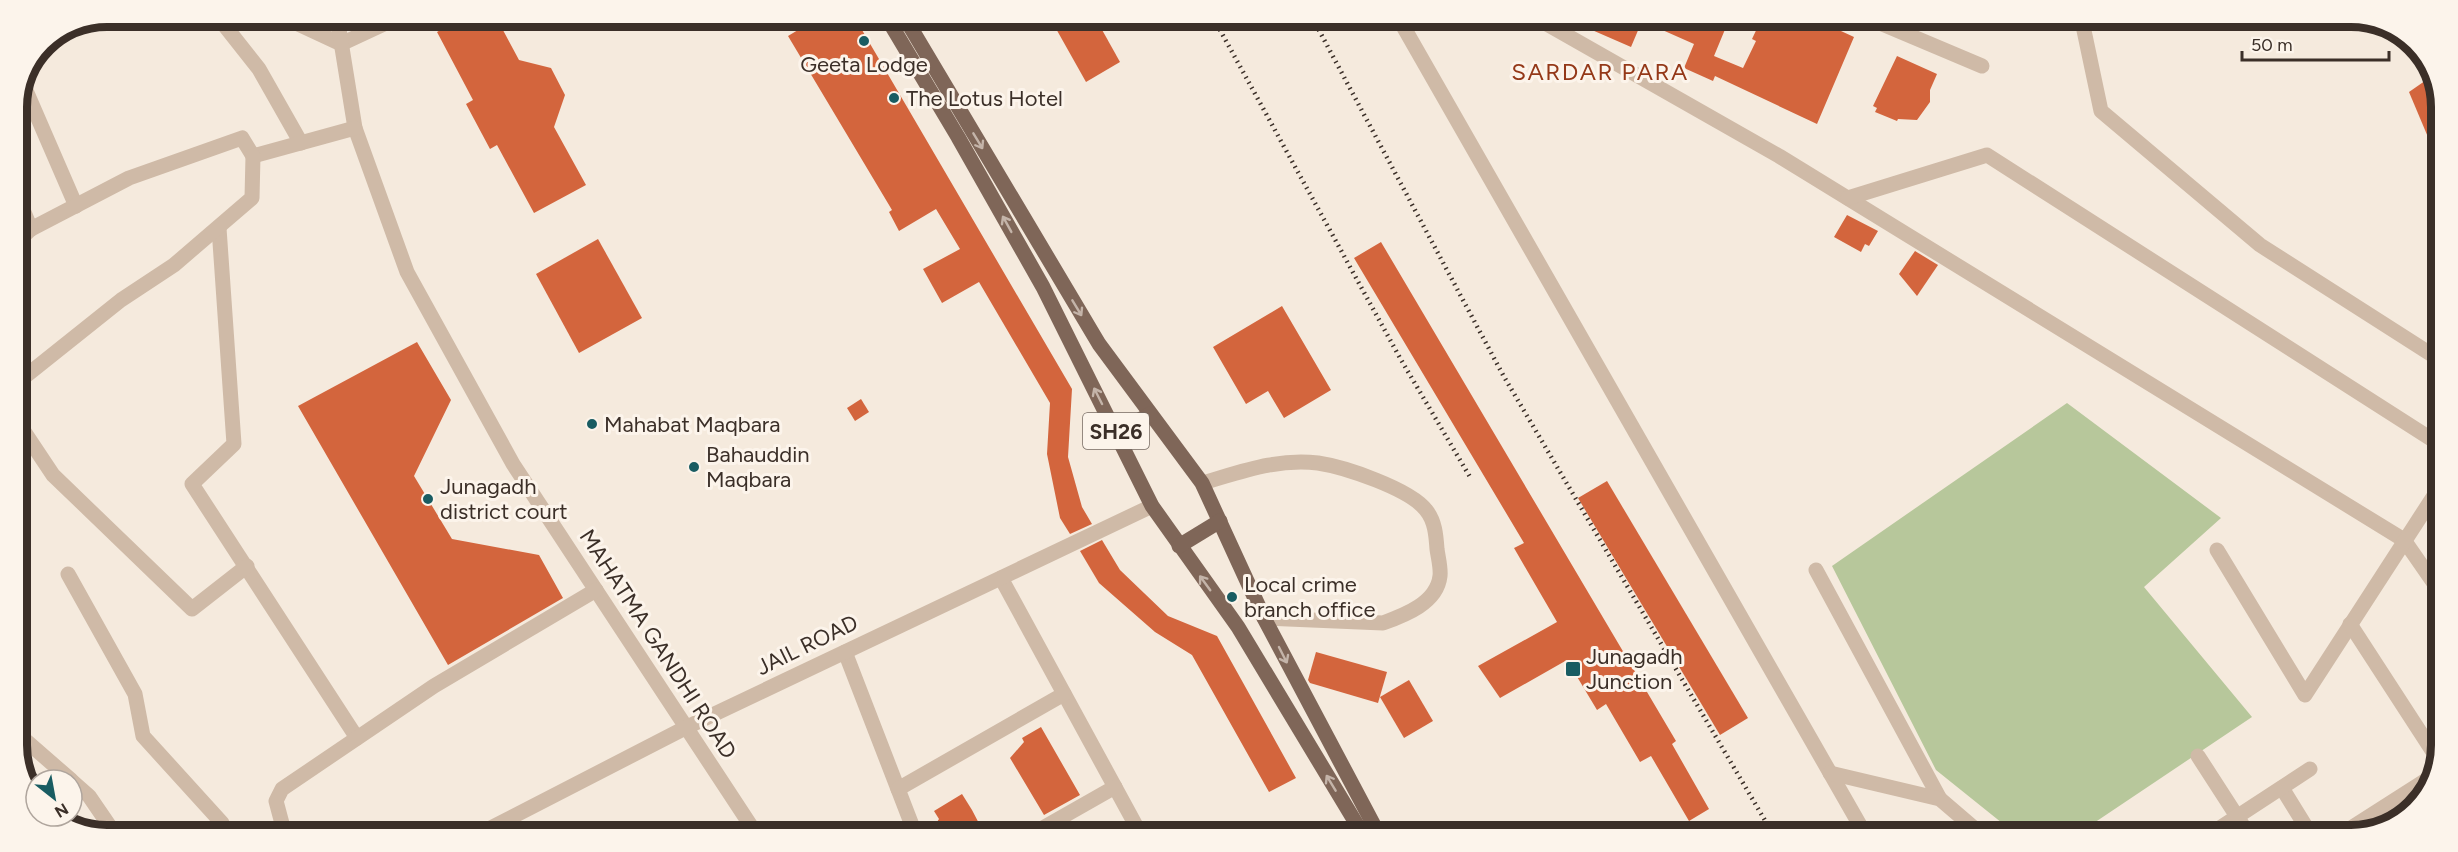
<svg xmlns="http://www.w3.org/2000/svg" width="2458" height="852" viewBox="0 0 2458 852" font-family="Figtree,sans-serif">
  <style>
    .green { fill: #b7c79b }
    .building { fill: #d3653d }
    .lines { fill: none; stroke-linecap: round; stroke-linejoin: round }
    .minor { stroke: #cfbaa7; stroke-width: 15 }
    .major { stroke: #7f6658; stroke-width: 15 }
    .rail { stroke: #3b2f28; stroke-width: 4.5; stroke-dasharray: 1.5 4.5; stroke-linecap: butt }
    .oneway { stroke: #c4b4a9 }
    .poi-dot { fill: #195c62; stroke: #fcf4eb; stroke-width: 2 }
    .labels { text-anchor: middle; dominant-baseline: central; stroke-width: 6; stroke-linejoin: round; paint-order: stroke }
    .shield { fill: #fcf4eb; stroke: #756a62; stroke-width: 1.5 }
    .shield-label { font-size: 21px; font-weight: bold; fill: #3b2f28 }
    .poi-label { font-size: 22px; fill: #3b2f28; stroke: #fcf4eb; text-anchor: start }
    .street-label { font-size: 22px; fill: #3b2f28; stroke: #fcf4eb }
    .neighbourhood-label { font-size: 24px; letter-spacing: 1.5px; fill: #943818; stroke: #fcf4eb }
    .rim { fill: none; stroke: #3b2f28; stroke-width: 8 }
  </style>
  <rect width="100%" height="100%" fill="#f5eadd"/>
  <path class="green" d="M2067,403l154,115 -77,69 108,130 -176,118h-59l-81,-65 -104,-204z"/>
  <g class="building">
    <path d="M463,17h33l23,43 32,8 14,27 -11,32 32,58 -52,28 -37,-68 -7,4 -24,-45 7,-4 -36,-68z"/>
    <path d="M818,18h37l217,371 -4,68 14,50 10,17 -22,10 -10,-16 -13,-64 3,-51 -71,-121 -37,21 -19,-34 37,-20 -24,-40 -37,22 -10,-19 3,-2 -104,-174z"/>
    <path d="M1050,18l46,1 24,43 -34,20z"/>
    <path d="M1569,20h157l-3,6 3,1 -12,29 29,12 13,-27 -4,-2 9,-19h56l37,17 -37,87 -102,-48 -2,5 -29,-13 10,-24 -52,-23 -11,26z"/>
    <path d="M1897,56l40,18 -7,16v12l-13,18 -19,-1 -1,2 -22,-9 2,-4 -4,-2z"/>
    <path d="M2432,76l9,25v67l-32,-76z"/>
    <path d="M1847,215l31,16 -9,15 -4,-2 -4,8 -27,-15z"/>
    <path d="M598,239l44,79 -63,35 -43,-79z"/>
    <path d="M1381,242l295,499 -4,3 37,65 -20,12 -38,-65 -11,6 -34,-58 -9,6 -30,-50 -67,38 -22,-32 79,-44 -43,-74 10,-5 -170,-285z"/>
    <path d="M1915,251l23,14 -21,31 -18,-22z"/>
    <path d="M1282,306l49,84 -47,28 -16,-27 -22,13 -33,-57z"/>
    <path d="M417,342l34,58 -37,76 38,63 87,16 24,43 -115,67 -150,-259z"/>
    <path d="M861,399l8,13 -14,9 -8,-13z"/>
    <path d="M1607,481l141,237 -28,17 -142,-237z"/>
    <path d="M1102,540l18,30 48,46 49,20 79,142 -27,14 -77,-137 -37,-23 -56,-49 -19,-32z"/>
    <path d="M1316,652l71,20 -9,31 -68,-20 -2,-3z"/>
    <path d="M1409,680l24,41 -29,17 -24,-41z"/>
    <path d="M1041,727l39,68 -36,20 -34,-57 14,-16 -2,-4z"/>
    <path d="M962,794l10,16 12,23h-41l-6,-11 2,-3 -5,-8z"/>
  </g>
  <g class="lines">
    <g class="minor">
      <path d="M232,17l-7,9 34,43 42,74"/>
      <path d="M283,17l58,27 58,-27"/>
      <path d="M337,17l18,111 52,144 106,192 242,368"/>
      <path d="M1399,19l466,815"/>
      <path d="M1538,19l241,137 625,384 34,49"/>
      <path d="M1873,20l109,46"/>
      <path d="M2082,21l19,90 159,134 180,115"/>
      <path d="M24,86l52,120"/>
      <path d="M1848,198l139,-43 452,289"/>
      <path d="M17,201l2,-1 12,29 98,-51 113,-40 11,18 102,-28"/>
      <path d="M219,228l15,216 -42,40 165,254"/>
      <path d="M17,242l14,-13"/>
      <path d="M17,383l104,-83 53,-35 78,-67 1,-42"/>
      <path d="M17,421l36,54 139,134 55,-43"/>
      <path d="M1202,483c39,-11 75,-25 116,-20 27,4 92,26 108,47 9,11 10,25 11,39 1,8 4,19 3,27 -3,27 -35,39 -57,47l-119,-5"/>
      <path d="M2217,550l88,145 134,-207"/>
      <path d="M1816,570l124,229"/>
      <path d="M68,574l67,120 8,42 79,87 2,8"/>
      <path d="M1001,578l139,255"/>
      <path d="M2350,624l87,134"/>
      <path d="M845,652l70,181"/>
      <path d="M17,733l54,47"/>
      <path d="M2198,756l51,79"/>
      <path d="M1830,773l110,26 42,36"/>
      <path d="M72,781l17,15 24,35"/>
      <path d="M2282,788l29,47"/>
      <path d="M898,789l166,-95"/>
      <path d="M284,831l-8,-30 6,-12 152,-103 162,-96"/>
      <path d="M483,832l202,-104 467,-222"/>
      <path d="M1034,833l81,-46"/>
      <path d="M2209,835l101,-66"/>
      <path d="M2340,835l97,-62"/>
    </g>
    <g class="major">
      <path d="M887,18l71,119 85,150 109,219 86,121 124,206"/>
      <path d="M905,18l194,326 103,139 62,135 114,215"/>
      <path d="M1117,433l33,-19"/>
      <path d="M1179,546l41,-25"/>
    </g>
    <g class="rail">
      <path d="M1214,19l186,339 70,119"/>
      <path d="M1313,19l190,356 270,459"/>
    </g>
  </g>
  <defs><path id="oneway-shaft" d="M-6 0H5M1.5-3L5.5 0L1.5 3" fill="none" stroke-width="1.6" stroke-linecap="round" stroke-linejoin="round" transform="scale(1.5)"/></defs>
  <g class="oneway">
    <use href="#oneway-shaft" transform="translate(978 141) rotate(59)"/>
    <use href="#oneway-shaft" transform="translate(1007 224) rotate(-119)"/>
    <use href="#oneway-shaft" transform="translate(1077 308) rotate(59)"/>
    <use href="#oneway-shaft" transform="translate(1098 396) rotate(-117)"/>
    <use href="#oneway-shaft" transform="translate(1205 583) rotate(-126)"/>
    <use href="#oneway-shaft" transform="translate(1283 655) rotate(63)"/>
    <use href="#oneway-shaft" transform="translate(1331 783) rotate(-121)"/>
  </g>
  <g class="poi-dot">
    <circle cx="864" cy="41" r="6"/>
    <circle cx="894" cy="98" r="6"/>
    <circle cx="592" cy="424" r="6"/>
    <circle cx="694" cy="467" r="6"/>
    <circle cx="428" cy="499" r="6"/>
    <circle cx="1232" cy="597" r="6"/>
    <rect x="1565" y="661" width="16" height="16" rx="3"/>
  </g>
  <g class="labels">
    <rect class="shield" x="1083" y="413" width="66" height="36" rx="4.5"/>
    <g class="shield-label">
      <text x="1116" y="431">SH26</text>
    </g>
    <g class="poi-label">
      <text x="864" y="64" text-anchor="middle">Geeta Lodge</text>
      <text x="906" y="98">The Lotus Hotel</text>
      <text x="604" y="424">Mahabat Maqbara</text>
      <text x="706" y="454">Bahauddin<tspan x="706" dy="25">Maqbara</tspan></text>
      <text x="440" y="486">Junagadh<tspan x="440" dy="25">district court</tspan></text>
      <text x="1244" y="584">Local crime<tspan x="1244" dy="25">branch office</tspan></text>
      <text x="1586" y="656">Junagadh<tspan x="1586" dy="25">Junction</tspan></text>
    </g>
    <g class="street-label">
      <text transform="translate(658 644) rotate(57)">MAHATMA GANDHI ROAD</text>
      <text transform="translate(807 645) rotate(-26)">JAIL ROAD</text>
    </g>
    <g class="neighbourhood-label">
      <text x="1600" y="71">SARDAR PARA</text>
    </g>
  </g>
  <path d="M0 0H2458V852H0ZM107 27H2351A80 80 0 0 1 2431 107V745A80 80 0 0 1 2351 825H107A80 80 0 0 1 27 745V107A80 80 0 0 1 107 27Z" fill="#fcf4eb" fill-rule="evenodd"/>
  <path class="rim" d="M107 27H2351A80 80 0 0 1 2431 107V745A80 80 0 0 1 2351 825H107A80 80 0 0 1 27 745V107A80 80 0 0 1 107 27Z"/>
  <g transform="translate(54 798) rotate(149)"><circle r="28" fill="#fcf4eb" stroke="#afa59d" stroke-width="1.5"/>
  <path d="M0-4.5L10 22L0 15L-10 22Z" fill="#195c62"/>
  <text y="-9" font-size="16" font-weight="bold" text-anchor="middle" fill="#3b2f28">N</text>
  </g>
  <path d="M2242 51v9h147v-9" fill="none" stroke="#3b2f28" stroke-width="3"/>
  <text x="2251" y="51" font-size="18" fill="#3b2f28" stroke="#fcf4eb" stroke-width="4.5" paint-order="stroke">50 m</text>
</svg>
